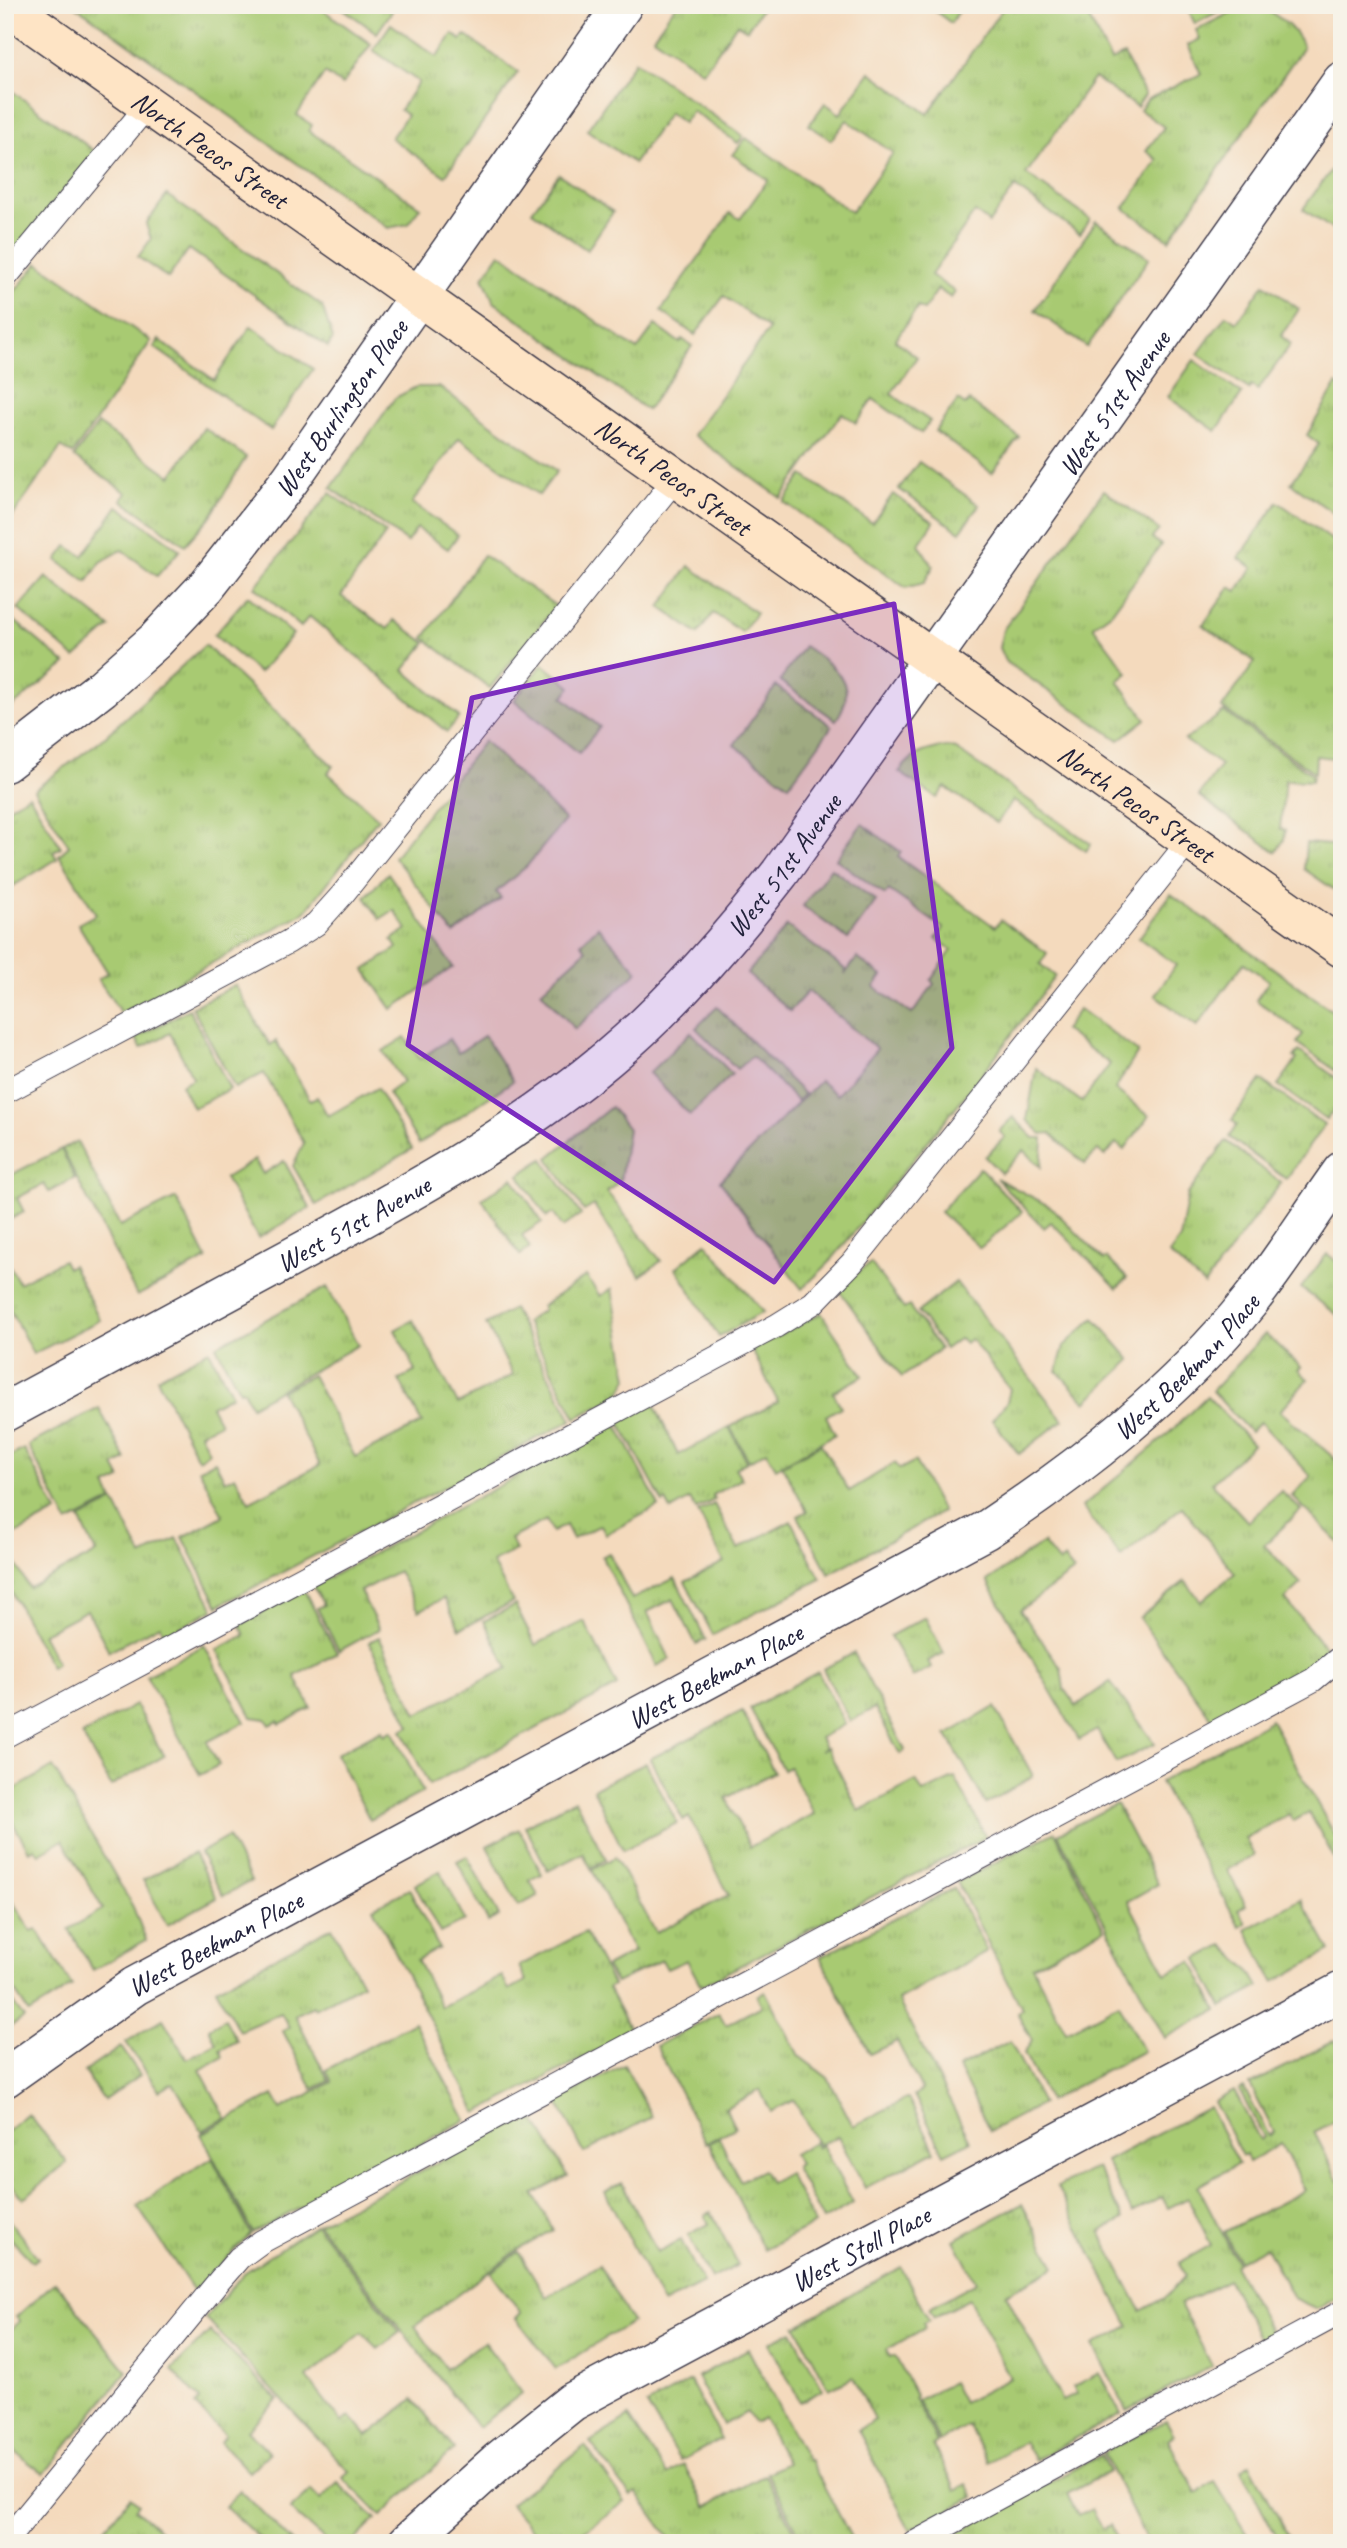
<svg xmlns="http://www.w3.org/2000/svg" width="1347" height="2548" viewBox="0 0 1347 2548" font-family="Caveat,sans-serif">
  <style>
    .grass { fill: url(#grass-tufts); stroke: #657656; stroke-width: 2 }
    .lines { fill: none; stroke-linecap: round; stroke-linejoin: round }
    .lane-casing { stroke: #423e4e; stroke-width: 25 }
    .street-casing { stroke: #423e4e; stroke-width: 41 }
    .secondary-casing { stroke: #423e4e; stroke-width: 41 }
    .lane { stroke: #fff; stroke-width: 23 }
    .street { stroke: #fff; stroke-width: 38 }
    .secondary { stroke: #fee4c5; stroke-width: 38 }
    .marked { fill: #7b2cbf; fill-opacity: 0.2; stroke: #7b2cbf; stroke-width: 5; stroke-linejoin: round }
    .labels { text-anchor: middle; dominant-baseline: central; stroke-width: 6; stroke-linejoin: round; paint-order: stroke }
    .street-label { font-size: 28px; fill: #22223b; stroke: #f7f3e8 }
  </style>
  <defs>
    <pattern id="grass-tufts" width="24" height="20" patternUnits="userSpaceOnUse" patternTransform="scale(1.75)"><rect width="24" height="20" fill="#a8ca72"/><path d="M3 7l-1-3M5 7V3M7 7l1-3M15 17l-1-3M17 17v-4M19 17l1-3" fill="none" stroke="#90ad64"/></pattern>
  </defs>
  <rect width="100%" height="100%" fill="#f7f3e8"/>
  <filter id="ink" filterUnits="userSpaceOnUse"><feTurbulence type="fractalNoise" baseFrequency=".0143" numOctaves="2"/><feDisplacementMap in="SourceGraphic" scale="14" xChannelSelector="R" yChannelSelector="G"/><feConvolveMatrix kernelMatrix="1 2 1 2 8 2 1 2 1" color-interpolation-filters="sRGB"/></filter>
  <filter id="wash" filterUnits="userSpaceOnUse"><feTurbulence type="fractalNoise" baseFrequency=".00686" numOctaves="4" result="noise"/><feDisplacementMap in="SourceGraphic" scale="28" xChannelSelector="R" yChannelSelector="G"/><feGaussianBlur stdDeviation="1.57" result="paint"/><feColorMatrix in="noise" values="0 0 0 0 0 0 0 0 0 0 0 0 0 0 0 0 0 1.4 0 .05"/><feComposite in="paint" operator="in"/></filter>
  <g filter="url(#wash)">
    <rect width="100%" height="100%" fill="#f4dabd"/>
    <g class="grass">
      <path d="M74,5h242l55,39 -29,41 -17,-12 -28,42 15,10 -3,6 111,76 -12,17 -20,4z"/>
      <path d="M338,5h58l-19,28z"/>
      <path d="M676,5h88l-17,25 -10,-6 -34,48 -50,-35z"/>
      <path d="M927,5h36l-12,18z"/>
      <path d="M1005,5h77l29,56 13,-6 21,40 -8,12 -43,-29 -68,96 64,45 -10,15 -65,-47 -26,36 -14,-11 -44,63 24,17 -4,6 -13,-9 -14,21 -6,-3 -23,33 22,17 -26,37 39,27 -9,12 -48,-34 -17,24 -14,-10 -61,85 -88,-63 76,-106 -45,-33 -29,39 -34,-24 69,-98 10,6 28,-39 -35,-25 13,-17 105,74 42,-59 -46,-33 -16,20 -22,-15 16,-22 15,11 30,-42 58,42z"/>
      <path d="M1186,5h45l-36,19z"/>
      <path d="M1246,5c22,0 50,22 57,42l-134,193 -45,-32 34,-48 -12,-9 18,-24 -24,-17 8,-11 53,-25 -13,-29 12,-6 -4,-9z"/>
      <path d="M391,24l46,33 16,-23 8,6 4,-5 53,37 -73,104 -54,-38 16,-23 -7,-5 19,-28 -46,-32z"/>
      <path d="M635,61l108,75 -5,7 -46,-32 -9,12 -14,-10 -35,50 -47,-33z"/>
      <path d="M5,86l91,66 -91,109z"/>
      <path d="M1342,155v81l-39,-27z"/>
      <path d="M559,174l54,38 -26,38 -55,-39z"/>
      <path d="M167,195l155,111 11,33 -5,8 -139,-98 -21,29 -30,-21 13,-18 -5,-15z"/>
      <path d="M1096,221l53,37 -62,89 -52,-37z"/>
      <path d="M500,253l137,97 18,-25 25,18 2,-4 10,7 -45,64 -153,-108 -11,-25z"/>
      <path d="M38,263l113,78 -78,113 -12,-7 -56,80v-224z"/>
      <path d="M1264,284l35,25 -18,27 10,8 -33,46 -7,-4 -2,3 -51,-35 28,-39 11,7z"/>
      <path d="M251,326l62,43 -42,61 -117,-83 5,-7 55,40z"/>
      <path d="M1194,360l48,34 -26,37 -48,-34z"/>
      <path d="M1337,384l5,4v131l-51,-36 28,-39 -12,-9z"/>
      <path d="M416,387h23l118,84 -18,24 -80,-57 -47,65 46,32 -10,14 -31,-21 -10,14 -76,-54 64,-90z"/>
      <path d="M958,400l7,5 4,-4 50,36 -27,36 -57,-42z"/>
      <path d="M98,424l73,52 33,-48 42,29 -35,59 -26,29 -63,-45 5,-7 -53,-36z"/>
      <path d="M919,462l60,43 -19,27 -61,-43z"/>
      <path d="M803,475l69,48 21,-29 41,28 -15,22 14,23 -9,16 -18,5 -122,-86z"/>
      <path d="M1104,490l55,40 -7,8 9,7 -49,67 -19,14 35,47 -10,8 28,38 -27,21 -114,-79 -6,-13 4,-18z"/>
      <path d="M330,493l56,40 -45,63 47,33 6,-9 32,23 -22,27 55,47 -12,15 -138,-116 -8,11 -46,-40z"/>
      <path d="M1278,502l64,45v212l-26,-3 -1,17 -93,-65 33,-46 -52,-37 27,-38 7,4 16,-23 -14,-10z"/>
      <path d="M118,506l62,44 -23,26 -35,-26 -21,12 -14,20 -30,-22 10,-14 16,10z"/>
      <path d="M483,555l73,51 -66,82 -66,-50z"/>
      <path d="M689,566l67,47 -14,19 -29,-19 -15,21 -38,-27z"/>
      <path d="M46,577l64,50 -35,31 -57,-49z"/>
      <path d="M248,596l45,38 -34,39 -45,-38z"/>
      <path d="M10,617l56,47 -61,48v-90z"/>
      <path d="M205,645l128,121 -5,7 50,45 -73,94 -184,101 -23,-34 10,-6 -30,-49 18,-10 -37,-59 10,-9 -35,-56 67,-50z"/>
      <path d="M804,646c28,19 58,37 32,74l-56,-39z"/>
      <path d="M543,664l28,23 -8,10 37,30 -21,26 -65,-53z"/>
      <path d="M776,686l56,40 -43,59 -55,-40z"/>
      <path d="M1224,712l89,63 -1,6 -27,-1 -5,49 5,1 -1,10 -8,12 -77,-56 22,-31 -36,-25z"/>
      <path d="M484,741l81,79 -38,46 -31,26 5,6 -47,36 -60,-77z"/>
      <path d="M947,747l9,2 135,95 -5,7 -73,-51 -16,23 -52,-36 -8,11 -38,-26c13,-18 27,-23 48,-25z"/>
      <path d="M29,795l32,52 -8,5 4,7 -52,32v-81z"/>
      <path d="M862,824l39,28 -3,5 97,70 6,-7 46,33 -7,11 15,12 -78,105 -148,182 -27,26 -82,-108 100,-100 17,14 40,-46 -69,-58 -18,20 -43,-37 40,-48 59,44 -1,4 12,-16 25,18 -8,11 38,27 22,-30 -3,-4 21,-30 -16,-11 7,-11 -54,-38 -4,5 -49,-36z"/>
      <path d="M1306,843l36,3v49l-38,-26z"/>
      <path d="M831,868l45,33 -28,38 -45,-33z"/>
      <path d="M388,873l65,94 -61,42 -27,-39 32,-22 -5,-8 15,-11 -13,-19 -14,9 -15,-22z"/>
      <path d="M1171,894l171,124v57l-45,-32 6,-9 -47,-34 13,-19 -25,-18 -47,63 -42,-31 21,-30 -37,-27z"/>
      <path d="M598,927l40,44 -63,58 -34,-38 45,-41 -5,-7z"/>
      <path d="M235,985l35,60 6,-4 34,59 7,-3 11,19 49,-28 35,61 -96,56 -23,-39 11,-23 -40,-70 -29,15 -43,-81z"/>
      <path d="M717,1007l87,87 -7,7 -45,-45 -15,13 -41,-41z"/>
      <path d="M189,1009l41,80 -37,19 -12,-23 12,-7 -23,-45 -29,15 -5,-10z"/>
      <path d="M1079,1009l59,43 -23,37 34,27 -25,34 -8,-7 -11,13 -7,-6 -13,14 -35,-31 -8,1 -15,-14 9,-52 46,34 28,-38 -46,-34z"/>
      <path d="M691,1032l41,42 -42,41 -41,-42z"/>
      <path d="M484,1036l29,45 -94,63 -31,-51 15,-11 -20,-31 22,-14 15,22 29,-20 9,14z"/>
      <path d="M1299,1051l43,31v17l-16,21 -48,-35 19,-26 -3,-2z"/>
      <path d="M1261,1080l63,45 -38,54 -57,-42 8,-12 -5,-5z"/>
      <path d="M611,1107l17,22 -8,52 -13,11 54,69 -21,15 -46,-71 -10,6 -36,-53z"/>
      <path d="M1013,1117l21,21h9l-2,29 -17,-17 -23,23 -16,-16 20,-20 -6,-6z"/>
      <path d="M77,1141l43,85 56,-28 31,61 -70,37 -75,-147z"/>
      <path d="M1226,1141l55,42 -77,102 -35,-31 11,-15 8,-45z"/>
      <path d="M61,1149l14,29 -26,14 -5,-8 -27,14 7,14 -19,10v-53l4,7z"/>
      <path d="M543,1159l38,56 -18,12 -10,-14 -6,4 -28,-42z"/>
      <path d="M255,1160l8,14 21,-13 26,47 -52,30 -33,-60z"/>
      <path d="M980,1168l42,44 -42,36 -40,-36z"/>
      <path d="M513,1178l29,44 -20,13 8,13 -10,7 -38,-56z"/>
      <path d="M996,1178l55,29 53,53 3,-2 20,20 -10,10 -66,-66 -7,6z"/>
      <path d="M706,1243l57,69 -44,25 -43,-69z"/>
      <path d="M1327,1254l15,11v53l-41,-30z"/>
      <path d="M5,1257l14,26 44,-23 4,8 5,-3 28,55 -67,34 -28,-54z"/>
      <path d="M871,1263l33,46 5,-3 31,43 -38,28 -65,-90z"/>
      <path d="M586,1276l14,20 12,-7 16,89 -9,17 -43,23 -50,-96 17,-12 -1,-4z"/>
      <path d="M956,1282l107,138 -44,34 -27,-34 15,-18 3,-13 -39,-50 -6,4 -5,-5 -15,11 -27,-37z"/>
      <path d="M327,1287l31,58 -107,61 -8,-16 -3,1 -24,-45z"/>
      <path d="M513,1309l59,111 -354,186 -35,-69 40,-21 -24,-47 16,-8 10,20 10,-5 14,26 71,-37 -39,-74 31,-16 43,82 67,-34 -23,-43 17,-9 -21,-41 18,-10 45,84 55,-29 -27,-51z"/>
      <path d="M821,1313l42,63 -30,16 8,15 -15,9 9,18 -59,34 -10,-17 -17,10 -19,-34 48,-25 -26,-52z"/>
      <path d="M1094,1318l37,42 -45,42 -29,-31 7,-25z"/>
      <path d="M1265,1334l36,33 -3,3 10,9 -28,32 62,54v81l-50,-50 19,-20 -51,-54 -10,10 -38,-41z"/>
      <path d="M209,1350l23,45 -21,11 9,17 -20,10 9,19 -11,7 -41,-81z"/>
      <path d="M1207,1396l46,48 -41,39 36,39 33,-31 20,19 -37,35 37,39 -16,15 41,50 -11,13 -103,57 -73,-101 46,-37 16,20 34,-28 -53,-66 -61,50 -39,-50 85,-72z"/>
      <path d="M653,1402l25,53 51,-28 18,35 -12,6 7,11 -30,16 2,5 -18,9 -6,-10 -19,11 -5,-9 -3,2 -44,-82z"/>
      <path d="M99,1408l27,52 -12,6 7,13 -15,7 7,14 -45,23 -40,-78z"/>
      <path d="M616,1423l43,83 -53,28 -5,-9 -28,14 -7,-14 -14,7 -6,-12 -36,19 6,11 -24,12 21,40 -53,27 -16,-31 -25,13 -21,-40 -38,20 19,38 -40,22 -22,-43 7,-3 -11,-19z"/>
      <path d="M821,1444l28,47 46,-28 5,6 15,-8 27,51 -113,62 -31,-58 9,-5 -25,-46z"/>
      <path d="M24,1449l33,63 -52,28v-81z"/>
      <path d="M114,1501l28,55 35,-18 37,71 -49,26 -5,-10 -51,26 -22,-41 -45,24 15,29 -6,4 -46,-87v-36l24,44 67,-35 -16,-34z"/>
      <path d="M714,1504l24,45 53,-28 30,58 -108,56 -28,-53 39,-20 -26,-50z"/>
      <path d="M1043,1543l16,20 5,-4 10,12 -54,39 41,58 3,21 12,17 34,-24 45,62 -39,19 -19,-33 -18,10 -92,-159z"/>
      <path d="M609,1553l23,46 43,-21 31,62 -10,4 -23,-45 -26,13 23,47 -13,7 -55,-109z"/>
      <path d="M304,1590l33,63 -42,23 16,32 -31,16 -2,-3 -8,4 -4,-6 -14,-2 -35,-67 28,-15 -5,-10z"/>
      <path d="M515,1605l20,40 49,-24 33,65 -188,99 -27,-55 8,-4 -41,-84 10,-5 38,77 91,-46 -24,-47z"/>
      <path d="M925,1617l19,36 -16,8 3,6 -18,10 -23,-41z"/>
      <path d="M204,1645l41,77 -38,20 12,23 -19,10 -54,-99z"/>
      <path d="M854,1653l51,97 -5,4 -25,-46 -25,13 -27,-52z"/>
      <path d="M818,1672l27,52 -25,14 5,10 -5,3 7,-3 32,63 57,-30 7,12 32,-16 31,60 -285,149 -14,-26 -20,9 -5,-9 -46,23 -10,-16 28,-15 -42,-82 23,-13 41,76 73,-38 -40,-78 -6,3 -33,-61 92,-48 32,61 -48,26 24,49 64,-33 -25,-47 -6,3 -33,-62z"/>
      <path d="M135,1705l29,51 -53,30 -29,-51z"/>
      <path d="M995,1707l38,69 -47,28 -39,-69z"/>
      <path d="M1271,1720l71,128v24l-33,-60 -16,9 -4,-7 -44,24 9,17 -27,15 19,35 -8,5 8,13 -6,4 -80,-145z"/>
      <path d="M382,1730l2,5 8,-5 31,62 -53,28 -34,-66z"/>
      <path d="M646,1763l31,60 -54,27 -30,-61z"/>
      <path d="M53,1767l80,140 13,33 -53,30 -24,-41 34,-20 -40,-69 -24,14 -4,-6 -6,3 -24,-42v-14z"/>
      <path d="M575,1800l31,59 -15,9 -8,-15 -35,18 -23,-45z"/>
      <path d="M1116,1804l42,80 -30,17 38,73 26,-13 25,49 -52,28 -107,-204z"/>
      <path d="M519,1829l23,45 -12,6 8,16 -20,10 -31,-60z"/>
      <path d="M1055,1832l49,97 -72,37 34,66 53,-28 24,47 -94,50 -25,-48 8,-12 -15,-29 5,-3 -65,-127z"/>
      <path d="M228,1837l23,44 -28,15 -23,-43z"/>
      <path d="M194,1853l23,45 -50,27 -24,-45z"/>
      <path d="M467,1856l32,60 -11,6 -31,-61z"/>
      <path d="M440,1871l25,49 -25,13 -25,-48z"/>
      <path d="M954,1888l33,63 -89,49 72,141 -26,13 -30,-59 8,-5 -25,-49 -27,13 -50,-97z"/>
      <path d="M5,1889l26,42 6,-2 35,57 -43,27 -24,-37z"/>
      <path d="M409,1889l30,59 -22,12 24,47 61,-31 7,14 17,-9 -7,-15 66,-34 28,53 -5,3 24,45 -155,80 -104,-205z"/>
      <path d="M1301,1899l29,52 -56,31 -28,-52z"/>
      <path d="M332,1927l30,57 -47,25 -2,-3 -18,9 34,66 -16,8 -30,-58 6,-4 -8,-14 -42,18 -23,-42z"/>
      <path d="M1223,1945l26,25 10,17 -37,20 -25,-48z"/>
      <path d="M765,1991l34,65 29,22 25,48 55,-28 27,53 -70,37 -27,-52 -20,9 -24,-45 -23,12 -11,-22 -35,18 10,20 -29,15 -50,-97 63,-33 7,12 36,-19 -5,-10z"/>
      <path d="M5,1992l19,26 -19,13z"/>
      <path d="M163,2019l24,40 29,-16 -7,-15 16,-9 12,22 -17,9 3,7 -23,13 26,48 -24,13 -29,-48 -14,8 -33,-49z"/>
      <path d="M414,2022l52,98 -213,113 -52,-99 72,-39 8,14 51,-27 -6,-12z"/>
      <path d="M1335,2040l7,14v64l-28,14 25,49 3,-1v116l-25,13 -24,-11 -27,-51 -27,14 -15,-29 81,-42 -24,-46 -32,18 -3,-8 -4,2 -28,-54 20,-11 26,49 4,-3 -25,-47 5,-2 25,48 5,-4 -24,-47z"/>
      <path d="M1010,2041l32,63 -52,27 -32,-63z"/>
      <path d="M121,2047l19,28 -36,25 -20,-28z"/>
      <path d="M624,2065l28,52 -68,36 -27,-53z"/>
      <path d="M1209,2107l29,57 -40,22 39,76 -3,3 39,71 -12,6 -33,-62 -48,24 32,62 -85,45 -34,-66 36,-19 -72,-139 40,-20 26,52 -23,13 41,79 24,-13 20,-22 -6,-13 32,-18 -23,-47 -20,10 -6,-11 -30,16 -26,-52z"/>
      <path d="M28,2114l39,48 -44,37 -18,-22v-44z"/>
      <path d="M531,2114l37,62 -34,18 19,36 -35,20 -103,76 31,43 38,-27 38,51 -44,34 -160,-203z"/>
      <path d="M719,2138l21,43 23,-11 7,13 18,-10 27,51 -51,26 -55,-107z"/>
      <path d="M814,2142l3,6 5,-3 31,58 -30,17 -28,-53 4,-3 -6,-10z"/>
      <path d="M212,2158l39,76 -57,57 -57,-85z"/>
      <path d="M622,2183l35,69 24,-12 22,43 -40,21 -58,-112z"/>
      <path d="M1022,2204l33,63 -49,27 56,107 15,-7 -4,-7 26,-14 22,41 -86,46 -11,-18 -36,20 -20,-37 -29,16 -22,-41 35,-18 11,21 47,-25 -41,-79 -35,18 -5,-9 47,-26 -22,-42z"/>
      <path d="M711,2212l27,53 -27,14 -23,-44 21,-11 -4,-9z"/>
      <path d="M5,2215l33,43 -5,4 -28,-29z"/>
      <path d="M316,2225l84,107 -22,17 -16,-16 -55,45 35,44 8,-6 17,20 46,-37 41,50 -73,67 -38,-38 6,-7 -144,-153 39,-45z"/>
      <path d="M519,2252l27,45 53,-32 33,57 -76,47 -40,-51 5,-5 -30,-41z"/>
      <path d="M901,2267l28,53 -6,3 2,5 -39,22 4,8 5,-2 21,40 -2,2 23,44 -4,3 23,45 11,-6 7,13 -64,33 -52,-100 17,-10 -22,-43 -24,12 -33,-63z"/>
      <path d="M55,2282l72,89 -83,103 -39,-30v-109l15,-14 -4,-4z"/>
      <path d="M210,2331l68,69 -31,30 22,23 -20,19 -29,-30 5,-7 -30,-30 5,-6 -28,-29z"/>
      <path d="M792,2331l31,59 -23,12 -31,-59z"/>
      <path d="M748,2349l59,111h3l44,83h-50l-37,-70 20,-10 -24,-45 -9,5 -7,-11 -24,13 -26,-48z"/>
      <path d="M690,2381l31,58 -41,22 -33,-56z"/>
      <path d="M629,2417l38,58 17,-10 22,42 59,-32 36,68h-138l6,-6 -33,-45 -5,4 -41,-54z"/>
      <path d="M1166,2420l8,15 -6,4 28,54 19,-11 37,61h-104l-45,-90z"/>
      <path d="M585,2446l40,56 -48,34 4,7h-37l-34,-39z"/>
      <path d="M1101,2455l8,17 -42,22 11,22 14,-7 11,20 7,-4 6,13 -9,5h-170z"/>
      <path d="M1250,2464l42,79h-12l-39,-73z"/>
      <path d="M338,2483l38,36 -24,24h-24l-38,-33 21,-19 9,9z"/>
      <path d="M240,2490l53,53h-28l-40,-36z"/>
      <path d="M130,2497l9,7 -4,5 40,34h-82z"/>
    </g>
  </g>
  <g filter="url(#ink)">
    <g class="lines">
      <g class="lane-casing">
        <g id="lane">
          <path d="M5,278l143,-173"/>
          <path d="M5,1092l283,-150 28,-18 26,-29 334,-417"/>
          <path d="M5,1736l771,-410 37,-23 39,-40 338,-423"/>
          <path d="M5,2542l214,-261 20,-23 22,-16 1052,-562 29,-24"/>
          <path d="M914,2543l428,-231"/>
        </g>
      </g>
      <g class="street-casing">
        <g id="street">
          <path id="s1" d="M5,763l97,-75 53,-47 51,-54 84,-107 333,-475"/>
          <path id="s2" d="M5,1412c97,-52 193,-104 289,-156 109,-59 218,-118 313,-197 65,-54 122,-120 173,-186l562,-792"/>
          <path id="s3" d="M5,2078l130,-92 851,-456c97,-64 191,-138 264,-229 33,-42 61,-87 92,-130"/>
          <path id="s4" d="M407,2543l90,-81 75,-60 770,-411"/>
        </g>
      </g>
      <g class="secondary-casing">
        <g id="secondary">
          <path id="s5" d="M6,5l1336,943"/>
        </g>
      </g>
      <use href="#lane" class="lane"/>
      <use href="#street" class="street"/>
      <use href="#secondary" class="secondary"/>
    </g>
  </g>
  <path class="marked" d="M894,604l58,444 -178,234 -366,-237 64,-347z"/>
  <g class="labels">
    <g class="street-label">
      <text stroke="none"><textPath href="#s5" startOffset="250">North Pecos Street</textPath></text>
      <text stroke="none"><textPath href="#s2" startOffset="1530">West 51st Avenue</textPath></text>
      <text stroke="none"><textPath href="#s1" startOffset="492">West Burlington Place</textPath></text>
      <text stroke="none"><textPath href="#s5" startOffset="817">North Pecos Street</textPath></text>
      <text stroke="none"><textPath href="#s5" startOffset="1384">North Pecos Street</textPath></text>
      <text stroke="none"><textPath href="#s2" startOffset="962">West 51st Avenue</textPath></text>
      <text stroke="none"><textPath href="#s2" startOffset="396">West 51st Avenue</textPath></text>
      <text stroke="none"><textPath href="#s3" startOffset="1384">West Beekman Place</textPath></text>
      <text stroke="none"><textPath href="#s3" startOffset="817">West Beekman Place</textPath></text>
      <text stroke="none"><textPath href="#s3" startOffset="250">West Beekman Place</textPath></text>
      <text stroke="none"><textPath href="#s4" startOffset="544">West Stoll Place</textPath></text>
    </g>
  </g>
  <rect width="1347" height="2548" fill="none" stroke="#f7f3e8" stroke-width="28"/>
</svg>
